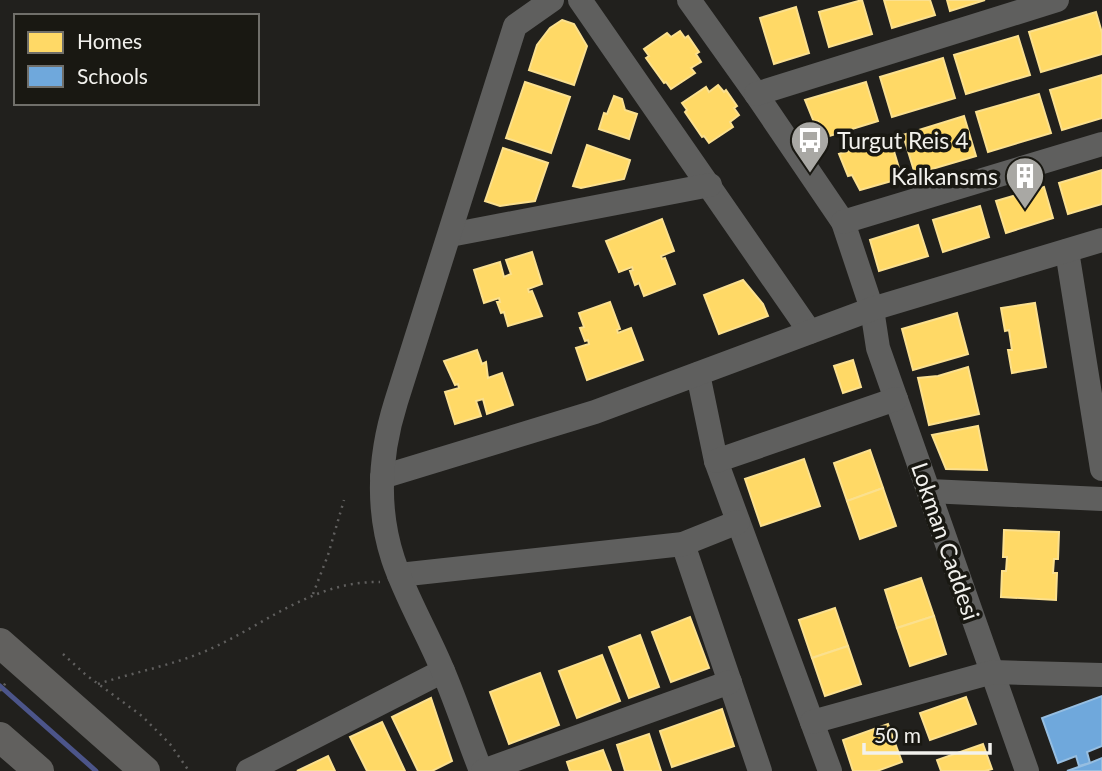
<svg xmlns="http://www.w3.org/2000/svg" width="1102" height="771" viewBox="0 0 1102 771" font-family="Lato,sans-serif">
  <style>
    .homes { fill: #ffd966; stroke: #fbe08e; stroke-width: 2 }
    .schools { fill: #6fa8dc; stroke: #96bee1; stroke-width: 2 }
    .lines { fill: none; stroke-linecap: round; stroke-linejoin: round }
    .stream { stroke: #4c558a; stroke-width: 5 }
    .path { stroke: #605f5e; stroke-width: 2.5; stroke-dasharray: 2 5; stroke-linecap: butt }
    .minor { stroke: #5f5f5e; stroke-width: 24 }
    .major { stroke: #61605e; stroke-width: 30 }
    .labels { text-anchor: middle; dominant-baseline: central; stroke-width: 7; stroke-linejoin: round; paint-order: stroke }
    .poi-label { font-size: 23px; fill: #f2f1ed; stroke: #191812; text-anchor: start }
    .street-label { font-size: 23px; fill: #f2f1ed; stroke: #191812 }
  </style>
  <rect width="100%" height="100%" fill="#21201d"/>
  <g class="homes">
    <path d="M862,0l10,34 -43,13 -10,-35z"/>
    <path d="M884,0h46l5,15 -43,13z"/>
    <path d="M947,0h38l-35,11z"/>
    <path d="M796,7l13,46 -35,11 -14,-46z"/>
    <path d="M1096,12l6,21v21l-61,18 -12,-40z"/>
    <path d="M562,20l12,4 13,22 -13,39 -45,-15 8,-25 13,-17z"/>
    <path d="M680,31l5,7 3,-2 11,16 -3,2 5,8 -10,6 4,5 -24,16 -5,-7 -2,1 -18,-25 3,-2 -5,-7 23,-16 4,4z"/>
    <path d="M1018,36l12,39 -64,19 -12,-39z"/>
    <path d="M943,58l12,40 -63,19 -12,-40z"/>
    <path d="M1102,75v43l-40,12 -12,-40z"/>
    <path d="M525,82l45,15 -19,56 -45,-15z"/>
    <path d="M866,82l12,39 -52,16 -2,-8h-3l-3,-8 -4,1 -9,-22z"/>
    <path d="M718,85l6,7 2,-2 11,16 -3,2 5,7 -9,7 3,5 -24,16 -5,-7 -2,1 -17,-25 2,-2 -5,-7 24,-16 3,5z"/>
    <path d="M1039,94l12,39 -63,19 -12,-40z"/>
    <path d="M614,96l8,3 3,11 12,4 -8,25 -30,-10 5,-16 3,1z"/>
    <path d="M964,116l12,40 -61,18 -12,-39z"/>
    <path d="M890,138l12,40 -42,12 -8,-15 -4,1 -9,-22z"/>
    <path d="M587,145l43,15 -6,19 -43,9 -8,-2z"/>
    <path d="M503,148l45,15 -13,38 -35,5 -15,-5z"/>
    <path d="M1102,170v34l-34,10 -9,-31z"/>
    <path d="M1044,187l9,31 -47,15 -10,-32z"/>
    <path d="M980,206l9,31 -46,15 -10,-32z"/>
    <path d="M662,219l12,32 -13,5 1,3 3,-1 10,26 -31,12 -5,-13 -4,2 -5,-14 3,-1 -1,-3 -13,5 -13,-31z"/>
    <path d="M918,225l10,31 -49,15 -9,-31z"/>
    <path d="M532,252l10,32 -14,5 1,3 3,-1 10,25 -34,10 -4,-14 -3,1 -4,-11h3l-1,-4 -15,5 -10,-33 26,-8 4,15 7,-3 -5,-14z"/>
    <path d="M743,280l20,24 5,12 -49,18 -15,-39z"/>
    <path d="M610,302l10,27 -3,1 1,3 13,-5 12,32 -56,20 -11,-32 13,-4 -1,-4 -3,1 -5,-13 4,-1 -5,-14z"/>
    <path d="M1035,303l11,64 -34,6 -4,-23h4l-3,-20 -4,1 -4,-23z"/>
    <path d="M957,313l11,41 -55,16 -11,-41z"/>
    <path d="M477,350l5,14 4,-2 2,16 14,-5 11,32 -26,9 -4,-15 -7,2 5,15 -26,8 -10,-32 14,-4 -1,-4 -3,1 -11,-24z"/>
    <path d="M853,360l8,27 -18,6 -9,-27z"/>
    <path d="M968,367l11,47 -50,11 -11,-47 20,-2z"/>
    <path d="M978,426l9,44 -41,-1 -14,-34z"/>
    <path d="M870,450l13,38 -36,13 -13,-38z"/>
    <path d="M804,459l16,47 -59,20 -16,-47z"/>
    <path d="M883,488l13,38 -36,13 -13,-38z"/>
    <path d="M1004,530l55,2 -1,27h-4l-1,14h4l-1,27 -55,-3 1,-26h4l1,-14h-4z"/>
    <path d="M921,578l13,38 -37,12 -12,-38z"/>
    <path d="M835,608l13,38 -36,12 -13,-38z"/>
    <path d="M934,616l12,38 -36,12 -13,-38z"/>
    <path d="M690,617l19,51 -38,14 -19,-50z"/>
    <path d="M640,635l19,52 -30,11 -20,-51z"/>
    <path d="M848,646l13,38 -36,12 -13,-38z"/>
    <path d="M602,655l18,46 -43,17 -18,-47z"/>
    <path d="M540,673l19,52 -50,19 -19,-52z"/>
    <path d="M966,697l10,27 -46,16 -10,-27z"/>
    <path d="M431,698l21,63 -20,10h-14l-26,-54z"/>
    <path d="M722,709l12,37 -62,21 -12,-36z"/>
    <path d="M382,722l23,49h-38l-17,-34z"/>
    <path d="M888,724l14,38 -25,9h-24l-10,-31z"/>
    <path d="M649,734l12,37h-36l-8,-26z"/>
    <path d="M983,744l9,25 -7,2h-44l-4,-11z"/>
    <path d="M603,750l8,21h-41l-3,-9z"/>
    <path d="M328,756l7,15h-38z"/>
  </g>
  <g class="schools">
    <path d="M1102,696v50l-15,6 3,11 -11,3 -3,-10 -18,7 -16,-45z"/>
    <path d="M1102,758v13h-35l23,-8z"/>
  </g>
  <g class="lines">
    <path class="stream" d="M0,686l96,85"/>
    <g class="path">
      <path d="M313,594l15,-39 16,-55"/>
      <path d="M63,654l23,21 56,41 28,28 19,27"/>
      <path d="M98,684c34,-11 70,-18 103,-31 61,-25 109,-72 179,-71"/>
      <path d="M0,691l7,-10"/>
    </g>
    <g class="minor">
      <path d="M580,0l230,332"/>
      <path d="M689,0l67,94 87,128 29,87 6,39 149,423"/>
      <path d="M756,94l301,-94"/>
      <path d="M843,222l259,-78"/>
      <path d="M450,235l260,-50"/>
      <path d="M1067,251l35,218"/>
      <path d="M698,374l18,87 114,310"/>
      <path d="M716,461l180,-62"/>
      <path d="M382,477l213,-65 277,-103 230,-69"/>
      <path d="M929,491l173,8"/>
      <path d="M683,544l77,227"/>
      <path d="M399,575l284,-31 55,-22"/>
      <path d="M812,722l181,-50 109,3"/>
      <path d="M248,771l195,-100"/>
      <path d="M481,771c-13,-33 -24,-67 -38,-100 -15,-37 -37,-73 -50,-112 -17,-52 -13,-106 3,-157l119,-376 37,-26"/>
      <path d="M483,771l247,-89"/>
    </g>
    <g class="major">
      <path d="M0,643l145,128"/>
      <path d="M0,737l39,34"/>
    </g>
  </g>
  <defs>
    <g id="bus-pin" transform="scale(2.0125)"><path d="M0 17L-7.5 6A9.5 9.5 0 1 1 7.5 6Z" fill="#a9a8a4" stroke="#191812"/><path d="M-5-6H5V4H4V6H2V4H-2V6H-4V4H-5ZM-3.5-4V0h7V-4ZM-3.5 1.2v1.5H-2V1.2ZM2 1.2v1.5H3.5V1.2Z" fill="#fff"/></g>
    <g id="building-pin" transform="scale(2.0125)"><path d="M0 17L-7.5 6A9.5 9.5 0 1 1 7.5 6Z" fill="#a9a8a4" stroke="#191812"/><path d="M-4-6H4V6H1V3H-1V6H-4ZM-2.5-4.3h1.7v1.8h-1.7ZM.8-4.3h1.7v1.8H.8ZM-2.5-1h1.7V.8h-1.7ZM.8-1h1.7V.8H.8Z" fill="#fff"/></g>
  </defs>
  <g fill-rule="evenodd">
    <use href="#bus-pin" x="810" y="140"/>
    <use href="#building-pin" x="1025" y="176"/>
  </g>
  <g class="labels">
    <g class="poi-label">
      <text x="837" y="140">Turgut Reis 4</text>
      <text x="998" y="176" text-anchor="end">Kalkansms</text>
    </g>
    <g class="street-label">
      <text transform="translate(946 541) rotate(71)">Lokman Caddesi</text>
    </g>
  </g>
  <rect x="14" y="14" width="245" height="91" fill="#191812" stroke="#706f6a" stroke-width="2"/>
  <rect x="28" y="32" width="35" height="21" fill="#ffd966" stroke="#706f6a" stroke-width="2"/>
  <text x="77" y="49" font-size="21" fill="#f2f1ed">Homes</text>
  <rect x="28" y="66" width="35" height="21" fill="#6fa8dc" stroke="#706f6a" stroke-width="2"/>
  <text x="77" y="84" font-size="21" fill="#f2f1ed">Schools</text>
  <path d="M864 743v10h126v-10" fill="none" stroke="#f2f1ed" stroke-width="3.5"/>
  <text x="874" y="743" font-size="21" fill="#f2f1ed" stroke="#191812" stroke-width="5" paint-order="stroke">50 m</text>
</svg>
